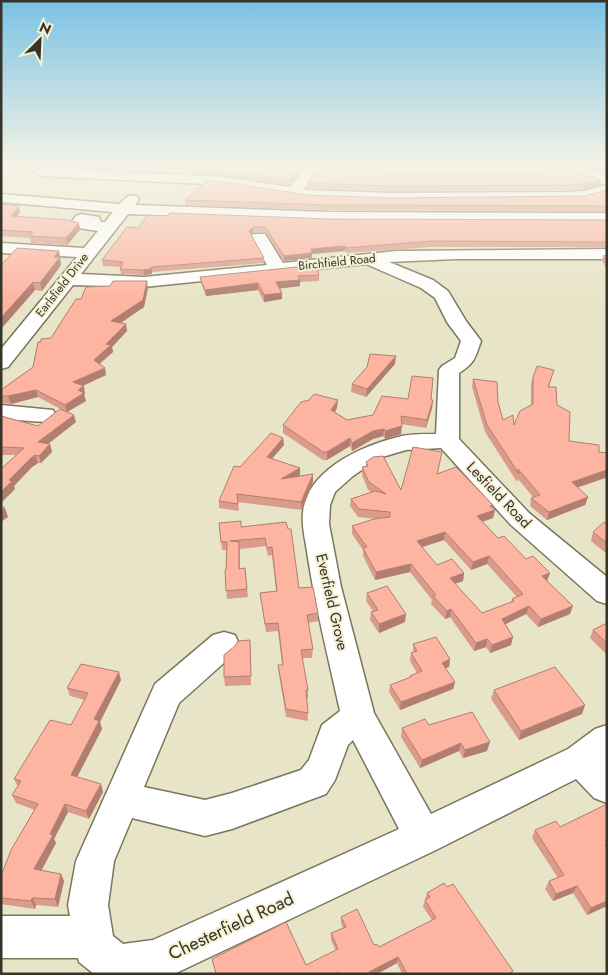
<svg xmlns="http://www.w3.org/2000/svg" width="608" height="975" viewBox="0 0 608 975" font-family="Jost,sans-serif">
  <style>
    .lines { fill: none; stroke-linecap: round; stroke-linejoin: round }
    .minor-casing { stroke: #7a765d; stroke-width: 3 }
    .minor { fill: #fff; fill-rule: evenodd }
    .wall { fill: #da9b8a; fill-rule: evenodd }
    .shaded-wall { fill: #b17e71 }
    .building { fill: #fdb4a1; stroke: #b17e71; fill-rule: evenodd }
    .labels { text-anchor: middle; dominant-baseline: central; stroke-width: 4; stroke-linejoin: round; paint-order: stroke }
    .far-street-label { font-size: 12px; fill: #37352a; stroke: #f5f1d4 }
    .street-label { font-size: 15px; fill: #37352a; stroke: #f5f1d4 }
    .near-street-label { font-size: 18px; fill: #37352a; stroke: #f5f1d4 }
  </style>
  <rect width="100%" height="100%" fill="#e8e4c7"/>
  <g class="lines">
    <g class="minor-casing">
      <g id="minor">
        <path d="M307,166h10l2,2 -15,21 3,1 84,3 175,-1 18,-1 22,-6 -41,-16 -28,5h-152l-7,-4 7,-4h196l26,10v17l-23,6 -18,1 -175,1 -84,-3 -81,-13 -185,-9 -7,-4 7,-4 185,9 64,10z"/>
        <path d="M1,194l119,10c6,-7 8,-10 17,-8l2,3 -4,6 194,7 278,1v10l-278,-1 -201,-8 -47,60 63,3 123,-12 -16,-28 2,-3h12l18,29 113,-12 211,-2v10h-151l-67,3 44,18 15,11 18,30 15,20c-6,17 -6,22 -22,32v66l70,74 78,64v27l-10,-3 -86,-76 -70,-77 -35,2 -27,8 -26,18 -18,16 -5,13 -1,19 12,63 33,126 57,101 137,-65 27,-20 12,-4v78l-13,-5 -18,-19 -140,71 -262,124h-80l-15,-12 -1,-4h-77v-42h69l-2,-11 8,-44 79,-177 58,-49 11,-3 11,3 4,9 -4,9 -56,50 -35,84 61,13 27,-7 69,-23 8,-10 13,-35 18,-14c-11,-51 -24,-101 -32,-153 -2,-17 -8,-35 -4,-52 9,-40 63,-62 98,-70 10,-2 23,-2 34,-2l3,-64 3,-4 13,-8 6,-17 -14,-19 -12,-24 -14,-10 -55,-24 -222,23 -71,-2 -65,82 -7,2v-20l76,-92 -76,-4v-10l83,5 14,-17 -26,-4 -2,-3 6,-8 5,-2 18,3 2,5h4l8,-10 -112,-10zM353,740l46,89 -246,111 -30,4 -10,-8 -5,-31 6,-44 18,-43 73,18 27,-7 94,-35 9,-14 13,-35z"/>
        <path d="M1,405l52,5 3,5 -3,5 -8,2 -44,-3z"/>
      </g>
    </g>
    <use href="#minor" class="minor"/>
  </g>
  <g class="wall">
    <path d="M175,166h130l-16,19 -63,-10 -48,-2v-4h-3z"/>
    <path d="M319,166h64l-3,2 5,3 216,9 -1,5 -16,4 -18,1 -175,1 -84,-3v-5z"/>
    <path d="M585,166h22v9z"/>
    <path d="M607,190v21l-278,-1 -144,-5v-5l122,-5 84,3 194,-2z"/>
    <path d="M1,204l19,8 -3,5 62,6 1,7 -13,15 -36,-2 -1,-5 -29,-2z"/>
    <path d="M167,216l162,3 278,1v27h-176l-85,6 -1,-2 -33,3v4l-28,3 -19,-29h-12l-2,2 13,24v5l-112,9v2l-8,1 -23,-1 -1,-5 1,-2 -18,-1 -1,-6 36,-32z"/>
    <path d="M59,251l2,14 -19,26 -7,-1 -34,39v-64z"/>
    <path d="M607,255v14l-5,-8 1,-5z"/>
    <path d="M319,275v6l-19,1v4l-20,2 2,5v6l-18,3 -6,-12 -52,6 -5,-13 -1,-6z"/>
    <path d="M148,288l-4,19 -23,16 5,1 1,7 -15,16 1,5 -13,12 5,4 1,7 -23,11 2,8 -1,1 2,6 -19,11 9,10 -28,22h2l2,8 -11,11h-3l-6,4 -18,19 1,3 -14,13v-33l15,-14h-15v-39l37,10 26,-15 -26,-14 -27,7 -10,-1v-13l32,-23 8,-25 10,-4 30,-39z"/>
    <path d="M395,364l-29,33 -15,-5 1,-8z"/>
    <path d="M533,377h19l-3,10 8,18 12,36 30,11 8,1v27l-2,-2 -28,10 11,9 -3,8 -38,15 -17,-14 1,-8 2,-1 -15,-18 -1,3 -32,-50 -13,-45 1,-8 25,23 5,18 11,5 17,-20v-21z"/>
    <path d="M408,399l25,1 -1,8 -6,20 -25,-4v10l-16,5 -2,-3 -10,3 -21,12 -2,-5 -23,14h-4l-40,-27v-8l54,-17 -2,4 12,8 26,-5z"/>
    <path d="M283,438l1,7 -12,14 28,9v7l-2,1 15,6 -11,28 -64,-8 1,9 -20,-3v-7l21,-34z"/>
    <path d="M442,452l-4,21 55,32 -1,3 3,2 -2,8 -11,4 16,16 28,21 24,14 -3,8 23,33 -32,13 -12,-13 -21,10 8,13 -2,8 -21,8 -4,-6 -12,4 -24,-34 -5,2 -14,-15 1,-4 -22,-28 -35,8 -12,-24v-6l-11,-16v-8l25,-7 -19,-2 -8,-11 1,-7 20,-7 -3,-2 -6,-15v-8l4,-1v-4l35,28zM444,540l27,30 16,-6 30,33 -5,2 -1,3 -29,11 -27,-29 8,-3 1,-8 -27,-8 -15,-18z"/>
    <path d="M286,522l13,66 19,25v8l-10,2 5,26 -1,9h-10l6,32v8h-1l1,23 -22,-4 -7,-43 -1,-9h4l-4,-34 -12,1 -6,-39 16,-2 -4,-36 -4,1 -2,-10 -26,3v20l5,-1 3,29 -21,2 -2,-29h1l1,-20h-5l-3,-27 22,4z"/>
    <path d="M607,525v29l-16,-13 2,-9z"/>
    <path d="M367,593l38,29 -26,11 -9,-13 1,-8 2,-1 -7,-10z"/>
    <path d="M607,623v32l-17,-17 3,-8z"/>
    <path d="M413,644l37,15 -1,8 -4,1 10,14 -2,7 -53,21 -11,-18 1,-7 19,-7 1,-2 7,-3 -7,-12 1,-8h2z"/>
    <path d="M250,649l1,36 -26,1 -1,-9z"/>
    <path d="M121,680l-21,42 2,7 -25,48 26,15 -14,27 -21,-7 -14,27 2,4 -15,27 20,4 3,7 -6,26 -22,-2 -1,4 -34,-5v-28l34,-66 -19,-7 -4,-8 6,-8 -4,-8 57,-54 14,-25 -15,-4 -3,-8z"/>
    <path d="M494,690l91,15 -3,9 -63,26 -28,-41z"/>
    <path d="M429,725l58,26 -24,7 -4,-7 -39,17 -19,-31 1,-9z"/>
    <path d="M607,804v102l-20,9 -14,-22 -20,8 -8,-12 4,-8 9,-3 -26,-40 3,-8 25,-3z"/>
    <path d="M427,893l86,78 -2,3h-109l-5,-11 -20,11h-161l-4,-15 94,6 30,-14 -5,-11v-7l12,-5 -2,-5v-6l33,28 5,2 53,-27 -9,-13z"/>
  </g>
  <g class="shaded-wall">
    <path d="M301,166h4l-16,19v-5z"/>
    <path d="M601,180l-1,5 -16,4 1,-5z"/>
    <path d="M19,206l1,6 -7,11 -2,-7z"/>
    <path d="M79,223l1,7 -13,15 -1,-7z"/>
    <path d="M253,227v5l-4,4v-5z"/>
    <path d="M345,246v5l-33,3v4l-28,3v-5l27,-7z"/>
    <path d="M59,251l2,14 -19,26 -2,-8 14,-26z"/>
    <path d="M152,267v7l-8,1 -1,-5z"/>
    <path d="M300,280v6l-23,3 -1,-7z"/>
    <path d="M147,281l1,7 -4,19 -31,21 -2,-7z"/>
    <path d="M33,282l2,8 -34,39v-11z"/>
    <path d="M258,283v7l-52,6 -1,-6z"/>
    <path d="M282,293v6l-18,3v-7z"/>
    <path d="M126,324l1,7 -15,16 1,5 -18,15 -1,-7 12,-16z"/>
    <path d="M396,356l-1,8 -29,33 1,-8z"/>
    <path d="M105,368l1,7 -31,14 -2,-7z"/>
    <path d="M84,386l1,8 -1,1 2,6 -19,11 -2,-7 13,-15z"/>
    <path d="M36,390l2,7 -27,7 -3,-8z"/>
    <path d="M338,400l-1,8 -6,10v-8z"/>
    <path d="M433,400l-1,8 -6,20 1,-8z"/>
    <path d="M74,415l2,7 -36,28 -2,-8z"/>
    <path d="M402,426l-1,8 -16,5v-8z"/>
    <path d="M384,429l-1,7 -10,3 -21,12v-8l21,-12z"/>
    <path d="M283,438l1,7 -17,19v-7z"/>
    <path d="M350,438v8l-23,14v-8z"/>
    <path d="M50,444l2,8 -11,11 -2,-7z"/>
    <path d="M35,455l3,8 -6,4 -18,19 1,3 -13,13 -1,-10 8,-12 21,-21z"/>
    <path d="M300,468v7l-18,11 -1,-7z"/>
    <path d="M607,470l-2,8 -36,12 3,-8z"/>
    <path d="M313,474v8l-11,28 -1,-8z"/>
    <path d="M588,497l-3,8 -38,15 2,-8z"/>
    <path d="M493,505l-1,6 3,-1 -2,8 -17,6 1,-8 13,-10z"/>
    <path d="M5,508l3,9 -7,5v-11z"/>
    <path d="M445,532l-1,8 -28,9 1,-8z"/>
    <path d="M489,556l-2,8 -16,6 2,-8z"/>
    <path d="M411,564l-1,8 -35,8 1,-8z"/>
    <path d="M464,573l-1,8 -15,5 2,-8z"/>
    <path d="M550,573l-3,8 -5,-5z"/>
    <path d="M529,606l-3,8 -26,13 2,-8z"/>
    <path d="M573,606l-3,8 -32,13 3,-8z"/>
    <path d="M451,609l-1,8 -5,2 2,-8z"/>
    <path d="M406,614l-1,8 -26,11v-9z"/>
    <path d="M513,637l-2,8 -21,8 2,-8z"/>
    <path d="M487,639l-1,8 -12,4 2,-8z"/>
    <path d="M450,659l-1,8 -9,3 2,-7z"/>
    <path d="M119,672l2,8 -21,42 2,7 -28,54 -3,-8 23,-56z"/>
    <path d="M455,682l-2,7 -53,21 1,-8z"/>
    <path d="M585,705l-3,9 -63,26 2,-9z"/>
    <path d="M490,742l-3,9 -24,7 2,-8z"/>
    <path d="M461,743l-2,8 -39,17 2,-8z"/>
    <path d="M101,784l2,8 -14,27 -3,-8z"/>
    <path d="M65,804l3,8 -14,27 2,4 -18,34 -4,-8 16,-35z"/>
    <path d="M61,874l3,7 -6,26 -3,-8z"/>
    <path d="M577,886l-4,7 -20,8 3,-7z"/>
    <path d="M32,898l4,7 -1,4 -4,-8z"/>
    <path d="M607,901v5l-20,9 4,-7z"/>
    <path d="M398,957l-1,6 -20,11h-8v-2z"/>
  </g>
  <g class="building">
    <path d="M179,166h122l-12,14 -63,-9 -48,-3z"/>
    <path d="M320,166h57l8,5h153l28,-5 35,14 -16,4 -18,1 -176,1 -84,-3z"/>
    <path d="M597,166h10v4z"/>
    <path d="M207,181l19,1 81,13 84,3 194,-2 22,-6v16l-278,-1 -144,-5z"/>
    <path d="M1,204l18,2 -8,10 57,4 11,3 -13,15 -36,-2 3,-4 -32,-2z"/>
    <path d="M170,213l159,6 278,1v22l-175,-1 -86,7 -1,-2 -34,3 1,4 -28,3 -19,-29h-12l-4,4 15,27 -112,9 -1,2 -8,1 -23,-1 3,-7 -21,-2 25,-33 11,1 10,-13 19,1z"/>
    <path d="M17,248l42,3 -5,6h6l-20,26 -7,-1 -32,36v-53z"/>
    <path d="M607,255v6l-4,-5z"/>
    <path d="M316,265l3,10 -21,1 2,4 -24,2 6,11 -18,2 -6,-12 -53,7 -5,-13z"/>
    <path d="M113,281h34l-4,19 -32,21 15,3 -20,20 5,1 -17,15 11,8 -32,14 11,4 -6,4 6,3 -19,12 -29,-15 -28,6h-7v-6l32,-23 5,-25h3v-3l10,-1 25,-39h5l5,-12 24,-1z"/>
    <path d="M370,354l26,2 -29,33 -15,-5 15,-17z"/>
    <path d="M537,366l17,4 -6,17h8l1,18 13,7 -1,29 30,4v7l8,1v17l-35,12 16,15 -39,15 -18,-14 9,-3 -22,-26 1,5 -32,-49 -14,-46 24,3 1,20 5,18 10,-5 1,10 6,-14 13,-7v-27z"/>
    <path d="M412,376l21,2 -2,22h2l-6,20 -26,-4 1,10 -17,5 -1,-2 -11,2 -21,12 -2,-5 -23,14h-4l-40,-27 18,-23 8,-2 5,-6 24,6 -7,10 16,10 26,-5 9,-19 26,3z"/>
    <path d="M60,409l14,6 -36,27 12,2 -11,12 -4,-1 -5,4 -21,21 3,1 -11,11v-23l23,-21 -23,-1v-31l37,10z"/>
    <path d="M271,433l12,5 -16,19 33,11 -19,11 32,-5 -12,28 -64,-8 1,10 -19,-3 15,-35 6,1z"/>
    <path d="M413,447l29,5 -5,22 19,-7 37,38 -3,1 5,4 -18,6 21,22 6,-2 22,23 7,-3 17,17 -8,3 31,30 -32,13 -12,-13 -27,13 11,18 -21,8 -5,-6 -11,4 -25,-34 -4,2 -14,-15 3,-1 -25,-31 -35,8 -13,-24 4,-1 -15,-21 22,-7 16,-2v-5l-31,-3 -8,-10 24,-8 11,3 -17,-12 -7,-15 6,-1 -2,-4 7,-5 10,-1 18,34zM445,532l28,30 16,-6 34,38 -11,5 2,2 -32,12 -32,-35 14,-5 -12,-14 -15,6 -20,-24z"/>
    <path d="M1,506l4,2 -4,3z"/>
    <path d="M241,521v6l45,-5 2,7h3l8,59 14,-1 5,26 -11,2 6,34 -12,1 7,40h-2l2,23 -22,-4 -8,-44h5l-5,-42 -13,1 -5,-31 17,-2 -5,-44 -5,1 -2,-10 -35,3 9,1v27l6,-1 2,21 -21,2 -1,-21h1l1,-28h-6l-2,-19z"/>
    <path d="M604,522l3,3v18l-14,-11z"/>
    <path d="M387,586l19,28 -27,10 -8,-12 7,-2 -11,-17z"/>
    <path d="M607,623v20l-14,-13z"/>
    <path d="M436,637l14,22 -8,4 13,19 -54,20 -11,-17 21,-8 -1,-1 12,-5 -11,-18 6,-2 -4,-7z"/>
    <path d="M250,640l1,36 -27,1v-22l11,-9 3,-5z"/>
    <path d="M81,664l38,8 -25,47 5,2 -28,54 30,9 -15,27 -21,-7 -15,30 3,1 -19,34 27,5 -6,25 -23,-1 -1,3 -30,-3v-22l10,-26 27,-46 -26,-9 9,-14 -7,-2 36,-59 21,5 17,-32 -21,-5z"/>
    <path d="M555,667l30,38 -64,26 -27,-41z"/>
    <path d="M472,712l18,30 -25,8 -4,-7 -39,17 -20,-32 23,-9 4,6z"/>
    <path d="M607,804v40l-2,1 2,3v53l-16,7 -14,-22 -21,8 -7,-13 15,-6 -29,-45 21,-9 4,6z"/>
    <path d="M444,883l3,4 6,-3 60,87 -4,3h-102l-9,-17 -29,15 1,2h-33v-2l-2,2h-119l-4,-15 74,-37 20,43 32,-16 -7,-16 15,-6 -5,-10 16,-8 17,36 3,-1 2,3 57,-29 -11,-18 5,-3 -3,-4z"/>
  </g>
  <linearGradient id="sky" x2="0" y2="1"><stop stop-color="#7bc2e3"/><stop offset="0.55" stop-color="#f5f3e6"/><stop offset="1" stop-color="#f5f3e6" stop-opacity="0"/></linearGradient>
  <rect width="608" height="302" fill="url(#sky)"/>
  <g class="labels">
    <g class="far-street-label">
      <text transform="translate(337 262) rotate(-6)">Birchfield Road</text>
      <text transform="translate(62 285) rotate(-52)">Earlsfield Drive</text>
    </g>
    <g class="street-label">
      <text transform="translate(499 495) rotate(46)">Lesfield Road</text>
      <text transform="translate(332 602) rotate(77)">Everfield Grove</text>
    </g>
    <g class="near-street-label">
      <text transform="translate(231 926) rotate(-25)">Chesterfield Road</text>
    </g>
  </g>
  <rect width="608" height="975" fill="none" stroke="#37352a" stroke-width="5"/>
  <g transform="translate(40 40) rotate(24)" stroke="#f5f1d4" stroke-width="4" paint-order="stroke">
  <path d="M0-4L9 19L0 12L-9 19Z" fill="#37352a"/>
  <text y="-8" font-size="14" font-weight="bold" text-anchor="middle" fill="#37352a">N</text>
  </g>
</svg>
